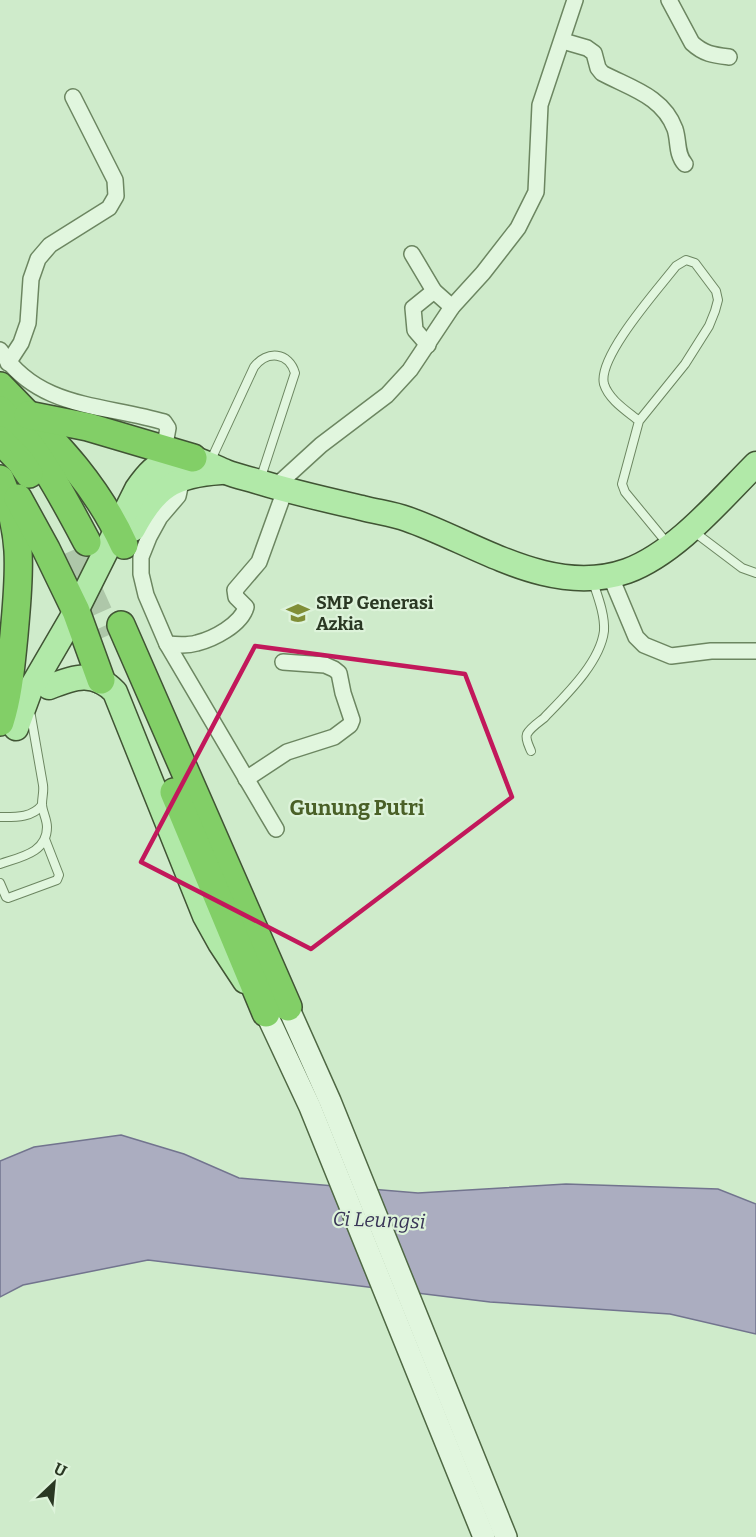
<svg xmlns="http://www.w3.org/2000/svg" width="756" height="1537" viewBox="0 0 756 1537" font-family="Bitter,serif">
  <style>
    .water { fill: #abadc0; stroke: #72748e; stroke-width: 1.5 }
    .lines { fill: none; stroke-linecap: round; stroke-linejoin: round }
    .highway-tunnel { stroke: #aec7a9; stroke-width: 27; stroke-dasharray: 27 14; stroke-linecap: butt }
    .lane-casing { stroke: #6c8661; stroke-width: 10 }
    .street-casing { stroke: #6c8661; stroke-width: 18 }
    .secondary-casing { stroke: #4f6844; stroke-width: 24 }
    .primary-casing { stroke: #405434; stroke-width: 27 }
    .highway-casing { stroke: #405434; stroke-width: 30 }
    .lane { stroke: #e1f6de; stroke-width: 8 }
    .street { stroke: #e1f6de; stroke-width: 15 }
    .secondary { stroke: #e1f6de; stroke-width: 21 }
    .primary { stroke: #b1e9a8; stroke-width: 24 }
    .highway { stroke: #82cf67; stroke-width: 27 }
    .marked { fill: none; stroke: #c2185b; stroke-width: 4.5; stroke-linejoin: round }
    .labels { text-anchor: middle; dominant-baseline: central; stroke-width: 4.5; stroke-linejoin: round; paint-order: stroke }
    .poi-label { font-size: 18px; font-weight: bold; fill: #2a3823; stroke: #ddf3da; text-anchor: start }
    .water-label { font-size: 20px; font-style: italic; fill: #383456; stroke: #ddf3da }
    .quarter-label { font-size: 21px; font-weight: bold; fill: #4a6027; stroke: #ddf3da }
  </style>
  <rect width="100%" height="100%" fill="#cfebcb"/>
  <path class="water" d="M121,1135l63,19 55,24 179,15 148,-9 152,5 38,15v130l-86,-20 -180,-12 -342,-42 -125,25 -23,12v-136l34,-14z"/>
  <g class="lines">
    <path class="highway-tunnel" d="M71,551l38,84"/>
    <g class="lane-casing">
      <g id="lane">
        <path d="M639,421c-12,-10 -30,-21 -35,-37 -7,-27 55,-96 72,-118l10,-6 9,3 21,28 2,9 -3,11 -6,15 -24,38 -46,57 -17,63 3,8 42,51"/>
        <path d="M210,462l44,-95c13,-17 35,-15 41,6l-35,107"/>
        <path d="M693,531l49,37 14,5"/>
        <path d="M531,751c-2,-5 -6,-12 -4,-17 3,-6 12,-12 17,-16 21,-22 56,-55 60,-87 1,-16 -6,-34 -11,-49"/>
        <path d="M0,817c15,0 32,1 42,-12"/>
        <path d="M0,864c20,-7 47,-11 47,-37 0,-8 -5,-16 -5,-23 0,-7 2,-12 1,-19l-12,-69"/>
        <path d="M0,883l6,14 2,1 49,-18 2,-5 -14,-36"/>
      </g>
    </g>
    <g class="street-casing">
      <g id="street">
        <path d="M669,0l23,43c12,11 21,12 37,14"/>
        <path d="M563,41l24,7 7,5 4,15 4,5c28,15 61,23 73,56 4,12 1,25 10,35"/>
        <path d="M412,254l22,37 18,16"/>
        <path d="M428,345l-13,-15 -2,-22 21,-17"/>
        <path d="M0,350c38,59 103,54 164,72l4,6 -4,22"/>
        <path d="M8,363l13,-20 7,-20 3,-44 7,-20 12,-14 59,-37 7,-12 -1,-16 -42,-83"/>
        <path d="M182,478l-4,18 -18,21 -11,20 -8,20v17l5,21 21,49 109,185"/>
        <path d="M275,487l46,-42 66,-50 23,-25 42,-63 31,-34 35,-45 18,-36 4,-87 35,-105"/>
        <path d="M610,575l26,62 8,8 27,11 40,-5h45"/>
        <path d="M167,644c10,1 20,2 30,-1 16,-4 44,-18 49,-36l-10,-10 -1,-7 24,-28 26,-72"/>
        <path d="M246,779l41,-27 47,-15 16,-12 2,-5 -9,-27 -4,-20 -5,-4 -9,-4 -42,-3"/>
      </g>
    </g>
    <g class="secondary-casing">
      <g id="secondary">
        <path d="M288,1007l42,94 176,436"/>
        <path d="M266,1013l44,94 174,430"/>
      </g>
    </g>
    <g class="primary-casing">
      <g id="primary">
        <path d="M133,529c22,-42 40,-54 88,-57"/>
        <path d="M49,687c25,-10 45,-17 66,5l90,224 15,27 25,38"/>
        <path d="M16,728l14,-38 46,-79 61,-122c9,-13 20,-27 37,-30 20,-4 35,6 52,13 10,4 20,6 30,9 35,11 71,19 106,27 15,4 31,6 45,11 69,24 144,79 220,52 49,-18 93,-71 129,-107"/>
      </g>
    </g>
    <g class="highway-casing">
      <g id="highway">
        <path d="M0,386c49,51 94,93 124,159"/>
        <path d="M0,410c38,39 62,85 87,132"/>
        <path d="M28,415l60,12 105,31"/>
        <path d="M0,440l21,22 8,12"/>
        <path d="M0,479c25,56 19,97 14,156 -3,29 -5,59 -14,87"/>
        <path d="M18,498l28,51 30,62 25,69"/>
        <path d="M121,625l167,382"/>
        <path d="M174,792l92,221"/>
      </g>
    </g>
    <use href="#lane" class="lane"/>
    <use href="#street" class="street"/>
    <use href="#secondary" class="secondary"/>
    <use href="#primary" class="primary"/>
    <use href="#highway" class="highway"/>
  </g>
  <path class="marked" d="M255,646l210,28 47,123 -201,152 -170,-87z"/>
  <defs>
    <g id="school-bare" transform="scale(1.8)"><path d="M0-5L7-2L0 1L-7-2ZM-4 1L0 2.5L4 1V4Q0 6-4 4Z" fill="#808e37" stroke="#ddf3da" stroke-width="2.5" paint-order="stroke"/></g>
  </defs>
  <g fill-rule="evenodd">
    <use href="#school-bare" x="298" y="613"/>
  </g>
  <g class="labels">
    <g class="poi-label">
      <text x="316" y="603">SMP Generasi<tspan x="316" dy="21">Azkia</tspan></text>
    </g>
    <g class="water-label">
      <text transform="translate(379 1220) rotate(2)">Ci Leungsi</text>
    </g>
    <g class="quarter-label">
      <text x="357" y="808">Gunung Putri</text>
    </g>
  </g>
  <g transform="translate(54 1483) rotate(26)" stroke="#ddf3da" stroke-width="4.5" paint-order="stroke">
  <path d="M0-4.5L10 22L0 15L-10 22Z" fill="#2a3823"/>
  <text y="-9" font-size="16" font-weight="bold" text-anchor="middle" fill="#2a3823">U</text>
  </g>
</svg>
